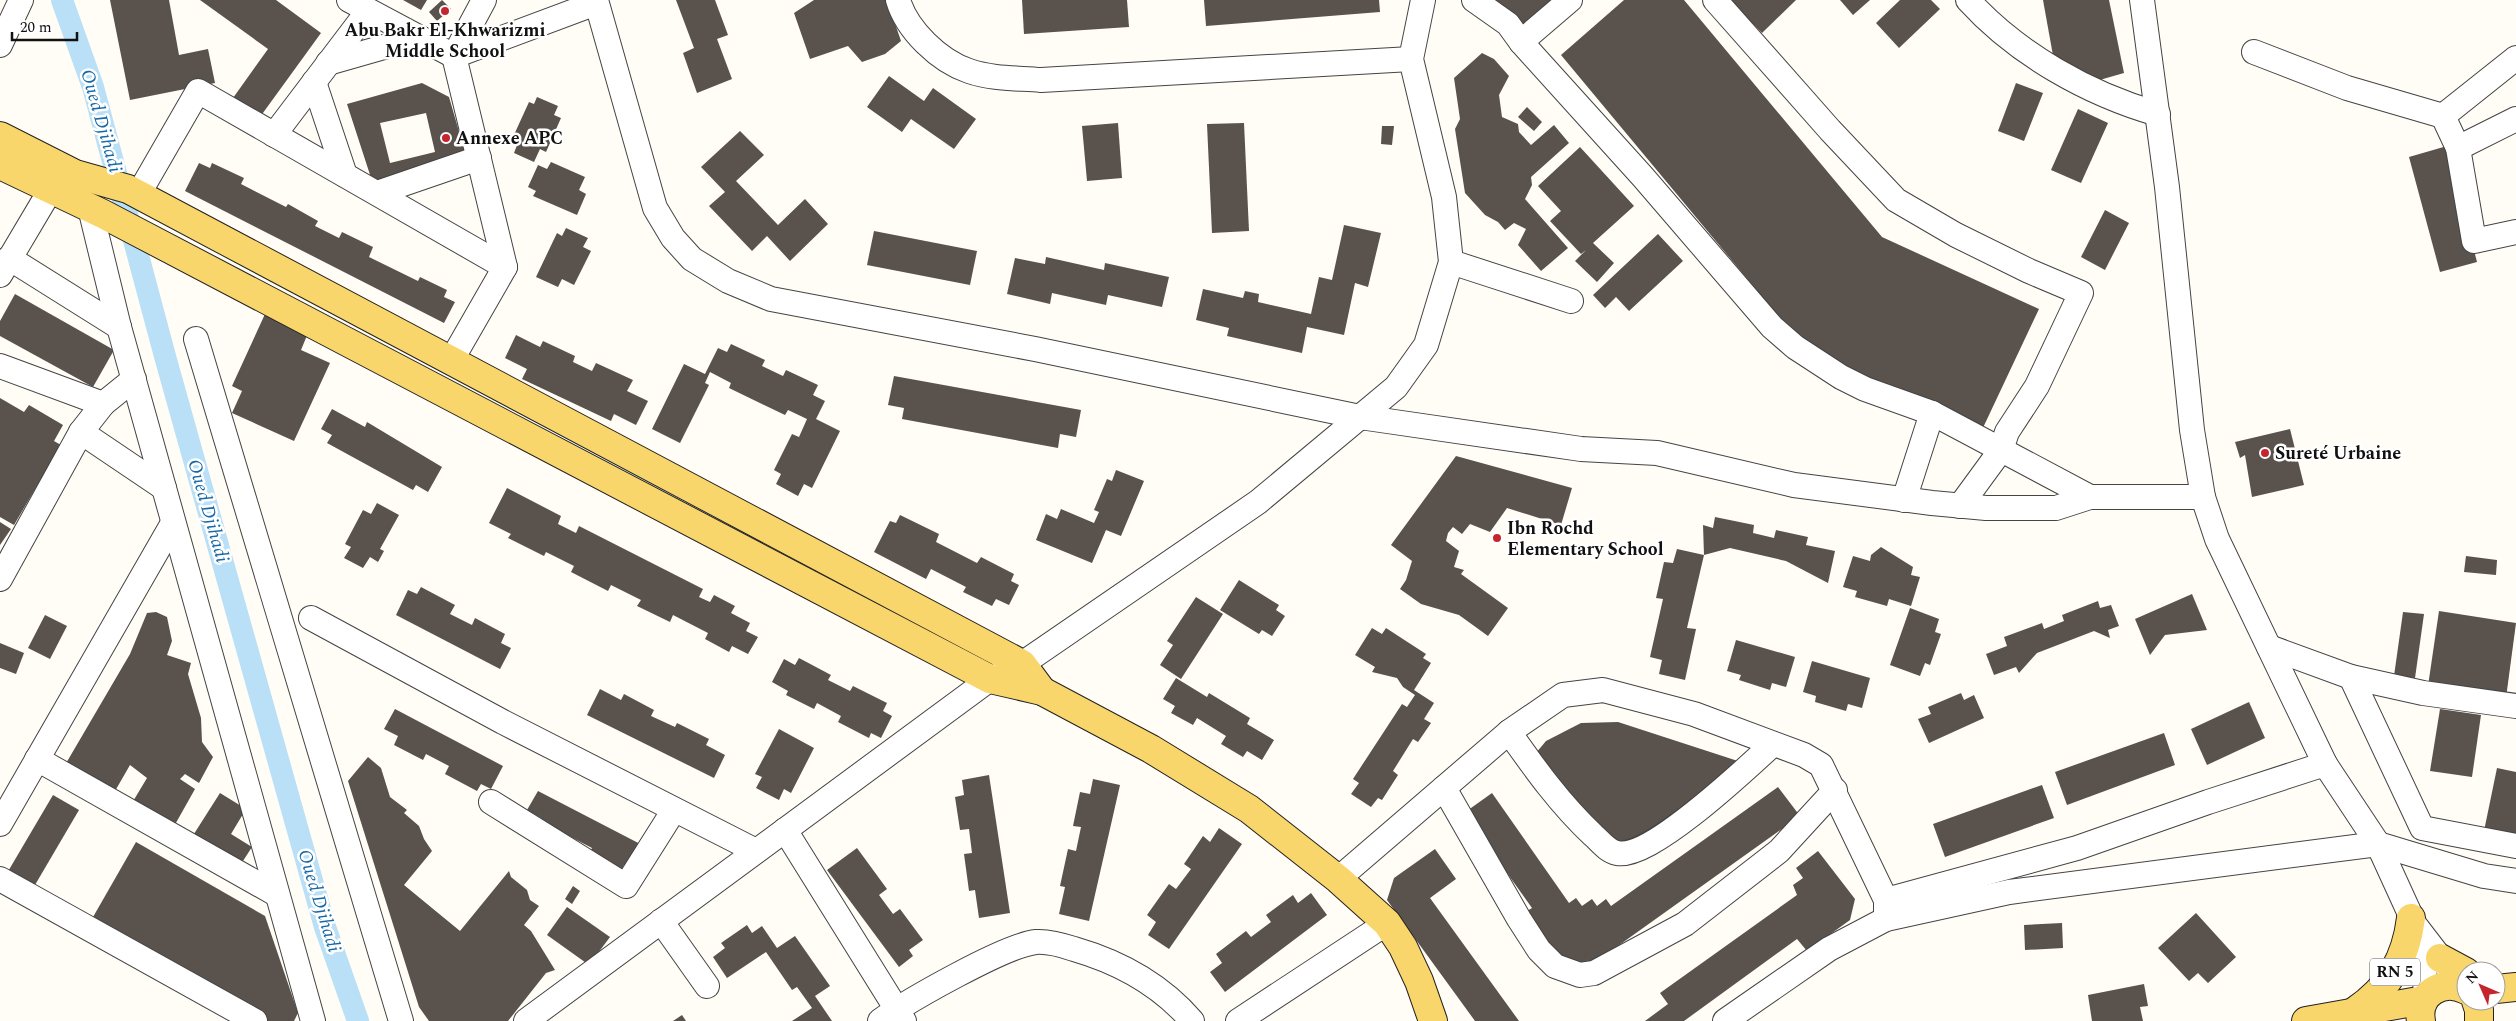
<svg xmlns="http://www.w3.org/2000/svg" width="2516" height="1021" viewBox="0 0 2516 1021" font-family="Spectral,serif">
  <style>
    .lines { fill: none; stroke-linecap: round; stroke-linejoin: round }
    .canal { stroke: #b9e0f7; stroke-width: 22 }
    .building { fill: #5a524d; fill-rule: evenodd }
    .minor-casing { stroke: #444; stroke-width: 26 }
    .major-casing { stroke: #222; stroke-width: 30 }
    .minor { stroke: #fff; stroke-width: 24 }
    .major { stroke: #f9d66b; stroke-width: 28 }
    .poi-dot { fill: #c4262e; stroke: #fff; stroke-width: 2 }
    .labels { text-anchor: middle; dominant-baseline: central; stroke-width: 5; stroke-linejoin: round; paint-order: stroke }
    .shield { fill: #fff; stroke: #585858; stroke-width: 1 }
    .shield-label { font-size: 16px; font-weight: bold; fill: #111 }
    .poi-label { font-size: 18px; font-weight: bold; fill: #111; stroke: #fff; text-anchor: start }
    .water-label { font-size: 19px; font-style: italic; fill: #1768a6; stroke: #fff }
  </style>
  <rect width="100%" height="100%" fill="#fffdf5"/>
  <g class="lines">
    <path class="canal" d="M62,0l31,87 73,273 159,567 33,94"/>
  </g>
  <g class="building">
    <path d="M110,0h59l10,55 29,-6 7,34 -85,17z"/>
    <path d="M200,0h76l45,33 -61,84 -27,-19 35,-49z"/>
    <path d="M403,0h24l-6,10z"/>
    <path d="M442,0l9,9 -14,12 -8,-9z"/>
    <path d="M676,0h39l13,35 -11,4 15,40 -35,14 -14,-40 11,-5z"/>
    <path d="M814,0h73l14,41 -16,13 -23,8 -14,-16 -38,13 -16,-46z"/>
    <path d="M1022,0h105l2,27 -105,7z"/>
    <path d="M1204,0h175l1,12 -174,14z"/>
    <path d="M1492,0h64l-36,32z"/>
    <path d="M1624,0h60l198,237 157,72 -58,123 -172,-79 -248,-298z"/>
    <path d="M1729,0h67l-34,33z"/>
    <path d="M1840,0h30l-17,15z"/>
    <path d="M1900,0h31l9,9 -41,39 -23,-25z"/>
    <path d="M2043,0h66l15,73 -28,8 -42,-20z"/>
    <path d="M1482,53l12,6 15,17 -10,19 3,22 16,7 1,8 12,13 23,-20 15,18 -38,34 1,8 -7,14 43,49 -27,23 -23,-26 8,-16 -12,-6 -9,7 -7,-8 -13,-7 -20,-22 -10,-64 5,-10 -6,-41z"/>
    <path d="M889,76l35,25 9,-13 43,31 -22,30 -43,-30 -9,13 -35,-25z"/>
    <path d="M422,83l27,14 22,76 -98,11 -26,-80zM426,113l9,39 -45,11 -10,-40z"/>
    <path d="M2016,83l27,10 -19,48 -26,-10z"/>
    <path d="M537,97l21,9 -4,9 7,3 -15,34 -6,-3 -6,13 -20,-9 5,-13 -6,-3 16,-35 5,2z"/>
    <path d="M1527,107l15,15 -8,9 -16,-14z"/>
    <path d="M2078,109l30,14 -27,60 -30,-13z"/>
    <path d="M1118,123l4,55 -35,3 -5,-55z"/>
    <path d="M1244,123l5,108 -37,2 -5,-109z"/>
    <path d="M1382,126h12l-2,19 -11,-1z"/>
    <path d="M740,131l24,24 -28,26 42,44 27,-26 23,25 -38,37 -23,-25 -15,15 -43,-45 16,-14 -24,-25z"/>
    <path d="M2447,146l30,116 -37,10 -31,-115z"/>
    <path d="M1580,147l54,59 -41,37 21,20 -17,19 -22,-21 11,-11 -5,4 -31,-33 11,-10 -23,-25z"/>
    <path d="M551,162l34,15 -6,13 7,4 -9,21 -44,-19 3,-5 -8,-4 10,-22 9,4z"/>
    <path d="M199,163l11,5 2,-5 32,15 -3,6 45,23 2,-3 30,17 -3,5 24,12 3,-6 31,15 -4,10 49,24 2,-4 27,13 -3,7 11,5 -11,21 -259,-132z"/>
    <path d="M2105,210l24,13 -24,47 -24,-13z"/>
    <path d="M1344,225l37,8 -13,54 -13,-4 -11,52 -37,-8 -5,26 -75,-17 2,-8 -33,-8 7,-31 40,9 2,-7 14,3 -1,8 53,12 8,-37 13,3z"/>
    <path d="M566,228l22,10 -5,9 8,4 -17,34 -12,-6 -4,8 -22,-10 21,-44 5,3z"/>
    <path d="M874,231l103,20 -7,34 -103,-20z"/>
    <path d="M1658,234l25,27 -54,50 -13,-14 -11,11 -12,-13z"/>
    <path d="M1046,257l58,13 1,-7 64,14 -7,30 -54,-12 -2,10 -54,-12 -2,11 -43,-10 8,-36 30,6z"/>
    <path d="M15,294l99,56 -21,37 -93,-51v-15z"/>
    <path d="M265,314l43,19 -7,17 29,13 -36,78 -62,-28 10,-22 -10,-5z"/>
    <path d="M516,335l24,12 3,-6 32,15 -2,6 19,9 4,-8 37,17 -6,11 21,10 -12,24 -22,-11 -3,7 -89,-42 5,-10 -22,-11z"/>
    <path d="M731,344l34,16 -3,6 21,10 3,-6 32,15 -5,10 12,6 -9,18 24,12 -28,57 -8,-4 -6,12 -22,-12 5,-10 -7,-4 18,-36 7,3 8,-18 -19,-9 -3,5 -56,-27 2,-5 -21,-11 -5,11 4,2 -29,58 -28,-14 32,-65 21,10 13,-26 9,4z"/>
    <path d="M894,376l187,34 -5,27 -16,-3 -2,14 -156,-29 2,-11 -16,-3z"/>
    <path d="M0,398l24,14 5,-7 34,20 -9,16 12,7 -18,19 -34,58 -14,-8z"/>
    <path d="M332,409l33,18 2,-5 75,45 -14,25 -12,-7 -3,5 -86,-47 5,-8 -11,-6z"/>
    <path d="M2290,429l14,56 -52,12 -7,-42 -5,3 -5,-16z"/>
    <path d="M1456,456l116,32 -11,37 -54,-17 -17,24 -20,-8 -8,10 -9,-7 -5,6 -2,8 13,10 -5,16 10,3 -3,4 47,34 -20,28 -29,-21 -38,-11 -21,-15 6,-9 6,-19 -21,-16z"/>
    <path d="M1116,470l28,11 -23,55 -15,-6 -14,33 -56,-23 10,-26 11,5 4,-10 33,14 5,-11 -5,-2 13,-31 5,2z"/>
    <path d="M507,488l54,28 -3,8 18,9 3,-7 124,63 -4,8 11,5 4,-7 21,11 -4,7 19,10 -4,8 12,6 -10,17 -16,-8 -3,6 -24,-13 3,-6 -35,-18 -3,7 -33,-16 4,-6 -30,-15 -3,6 -37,-19 3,-6 -28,-14 -2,4 -36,-18 3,-4 -22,-11z"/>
    <path d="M377,503l22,12 -19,34 4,2 -6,11 -8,-5 -7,11 -19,-10 7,-11 -6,-3 18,-34 8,4z"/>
    <path d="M900,515l39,19 -3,8 41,21 4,-6 33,17 -3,7 8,4 -10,20 -13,-6 -4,7 -29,-14 3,-5 -35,-18 -5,10 -52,-27 16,-31 6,2z"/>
    <path d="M1715,517l39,8 -1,8 21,5 2,-8 32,7 -2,8 29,6 -7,32 -42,-22 -56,-13 -26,7 -1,-30 10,3z"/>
    <path d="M0,522l11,7 -11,16z"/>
    <path d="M1881,547l32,20 -2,8 9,2 -9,29 -22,-7 -2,7 -32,-9 2,-6 -14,-4 10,-31 17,5 1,-6z"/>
    <path d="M1677,549l27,6 -17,73 9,1 -11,51 -26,-6 3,-14 -12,-3 13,-58 -7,-1 8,-36 9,1z"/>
    <path d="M2466,556l31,4 -1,15 -32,-3z"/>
    <path d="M1239,580l40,25 -3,5 9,6 -13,20 -10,-6 -3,4 -39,-24z"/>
    <path d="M421,587l34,18 -5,9 22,11 3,-7 30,16 -4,9 10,5 -11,21 -104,-54 12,-25 9,4z"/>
    <path d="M2192,594l15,36 -42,5 -15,20 -15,-36z"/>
    <path d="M1196,597l27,17 -42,65 -21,-14 13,-20 -6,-4z"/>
    <path d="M2098,601l2,7 11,-3 8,21 -11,4 2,8 -16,-7 -57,22 -18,20 -3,-6 -22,8 -8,-21 21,-8 -3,-9 38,-14 2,6 20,-8 -2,-6z"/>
    <path d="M1910,608l29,11 -4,13 6,2 -11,31 -5,-2 -5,13 -30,-11z"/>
    <path d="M2439,611l77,12 -10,75 -78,-12z"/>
    <path d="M156,612l11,5 5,24 -5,14 24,8 -3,11 13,44 1,24 11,15 -14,26 -14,-9 -5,5 15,10 -27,48 -42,-24 21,-35 -17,-13 -19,33 -53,-21 72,-123 17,-41z"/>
    <path d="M2403,612l21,2 -9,64 -21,-2z"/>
    <path d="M45,615l22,11 -17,33 -22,-11z"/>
    <path d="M1372,628l10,6 4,-6 40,26 -3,4 8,5 -17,27 20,13 -10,16 7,4 -13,19 -5,-3 -20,32 5,4 -16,25 -4,-2 -7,9 -20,-13 8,-11 -6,-4 49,-75 5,3 8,-12 -12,-8 -6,-9 -25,-6 3,-5 -20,-12z"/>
    <path d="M1736,640l59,17 -9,30 -14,-4 -2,7 -31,-10 2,-5 -14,-4z"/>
    <path d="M0,643l24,10 -8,21 -16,-6z"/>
    <path d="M799,658l32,17 -3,5 22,11 3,-5 34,17 -4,8 9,5 -11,22 -10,-5 -2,5 -31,-16 3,-6 -24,-13 -3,6 -28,-14 2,-4 -16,-9 12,-23 11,6z"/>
    <path d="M1812,661l58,17 -8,30 -14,-4 -2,7 -31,-9 1,-6 -13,-4z"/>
    <path d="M1176,678l31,19 2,-4 41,25 -3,6 27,16 -12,20 -15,-9 -4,6 -22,-13 5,-8 -29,-18 -4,7 -22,-12 4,-7 -12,-7z"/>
    <path d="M600,689l21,11 3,-6 30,16 -3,6 24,11 2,-4 32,16 -3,6 19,10 -11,23 -127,-63z"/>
    <path d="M1961,693l3,7 10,-5 10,23 -55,25 -11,-24 13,-5 -3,-7z"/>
    <path d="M2249,702l16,36 -58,27 -16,-36z"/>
    <path d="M395,709l108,57 -12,23 -10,-5 -4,7 -32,-17 4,-8 -23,-12 -3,6 -29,-15 4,-9 -14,-7z"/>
    <path d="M2440,709l41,6 -9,62 -42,-6z"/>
    <path d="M1618,722l126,41 -55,44 -71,41 -21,-18 -61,-77 10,-12 35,-18z"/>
    <path d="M779,729l35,19 -23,45 -7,-4 -5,11 -23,-12 6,-11 -7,-3z"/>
    <path d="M2164,733l11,32 -108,40 -12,-33z"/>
    <path d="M368,757l13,11 9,29 17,13 -3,3 15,13 5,13 8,12 -28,34 56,46 49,-60 2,6 16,13 3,10 9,6 -15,19 7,6 24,39 -9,3 -38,48h-79l-10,-14 -71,-226z"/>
    <path d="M2497,768l19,4v66l-32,-7z"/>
    <path d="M989,775l21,138 -31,5 -4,-28 -6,1 -5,-37 8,-1 -3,-24 -9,1 -5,-33 9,-2 -2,-15z"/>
    <path d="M1093,779l27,6 -31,136 -30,-7 6,-27 -5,-1 8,-37 8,2 5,-24 -8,-1 7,-34 10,2z"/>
    <path d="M2042,785l12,33 -109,39 -12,-33z"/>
    <path d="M1778,787l22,29 -213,152 -33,-8 -32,-46 10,-6 -68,-95 28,-20 77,110 7,-5 6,8 10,-7 5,7 9,-7 5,7z"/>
    <path d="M538,791l108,56 -13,23 -9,-5 -4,8 -32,-17 4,-8 -23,-12 -4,5 -28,-15 4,-8 -14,-8z"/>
    <path d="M220,793l26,16 -15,25 21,13 -20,31 -47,-30z"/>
    <path d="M53,795l26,15 -54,92 -25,-17z"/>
    <path d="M1219,828l23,16 -73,105 -21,-14 8,-13 -9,-7 22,-31 7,5 15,-20 -7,-5 19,-28 7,6z"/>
    <path d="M136,842l129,74 33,97 -4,8h-52l-157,-90z"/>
    <path d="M857,848l30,41 -8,6 14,19 7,-5 23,31 -14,10 4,6 -14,11 -72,-97z"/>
    <path d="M1435,849l21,30 -26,19 89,123h-44l-88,-121 7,-22z"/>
    <path d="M1818,851l37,48 -5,21 -43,31 -10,-12 -113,82h-39l23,-17 -8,-11 137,-98 -4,-10 10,-7 -7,-10z"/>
    <path d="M573,886l7,5 -8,13 -7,-5z"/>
    <path d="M1311,893l16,22 -102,77 -15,-20 12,-9 -6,-9 30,-23 5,6 20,-15 -5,-7 27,-20 5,8z"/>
    <path d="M567,907l43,30 -21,28 -42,-30z"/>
    <path d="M2196,913l40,44 -28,26 -10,-10 -9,8 -31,-33z"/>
    <path d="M2062,923l1,25 -38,2 -1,-25z"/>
    <path d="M747,925l5,8 10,-7 15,22 18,-12 35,50 -15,10 17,25h-40l20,-13 -15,-21 -5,3 -26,-38 -39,26 -14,-21 12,-9 -4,-5z"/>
    <path d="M2144,984l4,22 -8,1 3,14h-51l-4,-26z"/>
    <path d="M682,1015l4,6h-13z"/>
  </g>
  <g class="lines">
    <g class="minor-casing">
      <g id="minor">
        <path d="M349,0l105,56"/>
        <path d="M484,0l-30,56 51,211"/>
        <path d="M596,0l59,208 18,30 19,21 36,22 43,18 264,50 325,68 221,32 76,4 137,32 138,18 54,5h70l34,-11h113"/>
        <path d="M898,0c9,30 41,61 71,71 23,8 48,7 72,9l370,-21"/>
        <path d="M1474,0l34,24 13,18 122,135 129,150 23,20 46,30 24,12 67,24 158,84"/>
        <path d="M1715,0l115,130 66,70 60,35 73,36 52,22 -44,93 -30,46 -6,18 -41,56"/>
        <path d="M1968,0c49,54 120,94 190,114"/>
        <path d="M2142,0l25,187 25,243 11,67 14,42 108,225 53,80 37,81 37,48"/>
        <path d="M1521,42l49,-42"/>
        <path d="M0,45l21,-45"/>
        <path d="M2254,52l93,36 96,28 15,32 16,93 42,-9"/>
        <path d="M454,56l142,-53"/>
        <path d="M328,63l91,-26"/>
        <path d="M314,82l31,93"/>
        <path d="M2443,116l73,-58"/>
        <path d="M274,135l94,-124"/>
        <path d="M2458,148l58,-29"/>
        <path d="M377,193l102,-35"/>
        <path d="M138,195l60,-104 307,176 -54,94"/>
        <path d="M90,208l29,119 194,694"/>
        <path d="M9,258l110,69"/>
        <path d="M1451,262l120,39"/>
        <path d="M0,275l51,-86"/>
        <path d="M196,339l205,682"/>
        <path d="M0,366l103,38"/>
        <path d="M81,432l83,56"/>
        <path d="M1904,500l28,-87"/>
        <path d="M0,579l81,-147 22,-28 31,-25"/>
        <path d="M311,618l192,104 253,129"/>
        <path d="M2269,647l82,30 72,16 93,13"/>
        <path d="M2351,677l71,151 94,18"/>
        <path d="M1509,732c26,37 51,72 84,103 7,6 14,16 24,18 33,7 131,-86 156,-109"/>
        <path d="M37,759l239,135"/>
        <path d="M1444,788l75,131 20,31 16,16 25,9 14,-2 91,-49 94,-73 56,-61"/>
        <path d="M491,802l135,84 48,-76"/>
        <path d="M0,824l173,-301"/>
        <path d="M785,830l119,191"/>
        <path d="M0,879l255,142"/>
        <path d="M1338,879l171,-147 54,-37 40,-5 91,24 110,41 17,10 65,135v19"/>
        <path d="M1886,900l191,-52 131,-46 117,-38"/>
        <path d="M661,921l46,65"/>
        <path d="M2417,934l7,29 2,33"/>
        <path d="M526,1021l464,-342 32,-15 236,-162 138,-115 30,-42 25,-83 -7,-65 -33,-138 12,-59"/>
        <path d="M880,1021c27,-20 126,-76 156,-79 13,-1 26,3 38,7 45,13 87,36 118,72"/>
        <path d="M1238,1021l149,-98"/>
        <path d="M1725,1021l104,-72 57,-30 123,-27 369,-48 106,32 32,5"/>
      </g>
    </g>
    <g class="major-casing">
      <g id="major">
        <path d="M0,136l75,38 53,15 894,475 20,27"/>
        <path d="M0,165l103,49 887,465 52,12 109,58 98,60 89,70 49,44 16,24 16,34 14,40"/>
        <path d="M2440,958l26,14"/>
        <path d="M2496,989l20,-2"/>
        <path d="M2476,1001l3,9v11"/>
        <path d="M2355,1011c34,-23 51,-52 56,-93"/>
        <path d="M2306,1021l118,-21"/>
        <path d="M2421,1021c-5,-27 22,-43 45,-31"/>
      </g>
    </g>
    <use href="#minor" class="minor"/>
    <use href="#major" class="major"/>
  </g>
  <g class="poi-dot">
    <circle cx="445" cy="11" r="5"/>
    <circle cx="446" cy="138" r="5"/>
    <circle cx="2265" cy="453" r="5"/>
    <circle cx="1497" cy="538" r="5"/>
  </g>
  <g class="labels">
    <rect class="shield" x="2370" y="958.5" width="50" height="27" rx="4"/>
    <g class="shield-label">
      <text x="2395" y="972">RN 5</text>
    </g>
    <g class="poi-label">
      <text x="445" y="30" text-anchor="middle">Abu Bakr El-Khwarizmi<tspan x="445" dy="21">Middle School</tspan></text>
      <text x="456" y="138">Annexe APC</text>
      <text x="2275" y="453">Sureté Urbaine</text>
      <text x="1507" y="528">Ibn Rochd<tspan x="1507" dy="21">Elementary School</tspan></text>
    </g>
    <g class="water-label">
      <text transform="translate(101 121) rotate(74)">Oued Djihadi</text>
      <text transform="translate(208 511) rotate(74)">Oued Djihadi</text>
      <text transform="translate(319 901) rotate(73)">Oued Djihadi</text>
    </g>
  </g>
  <g transform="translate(2481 986) rotate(315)"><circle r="24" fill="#ffffff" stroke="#a0a0a0"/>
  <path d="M0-4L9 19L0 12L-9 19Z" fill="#c4262e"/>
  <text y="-8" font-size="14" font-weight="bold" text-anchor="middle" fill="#111111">N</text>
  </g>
  <path d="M12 32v8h65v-8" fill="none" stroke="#111111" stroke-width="2.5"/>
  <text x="20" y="32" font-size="15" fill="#111111" stroke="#ffffff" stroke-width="4" paint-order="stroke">20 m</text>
</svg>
